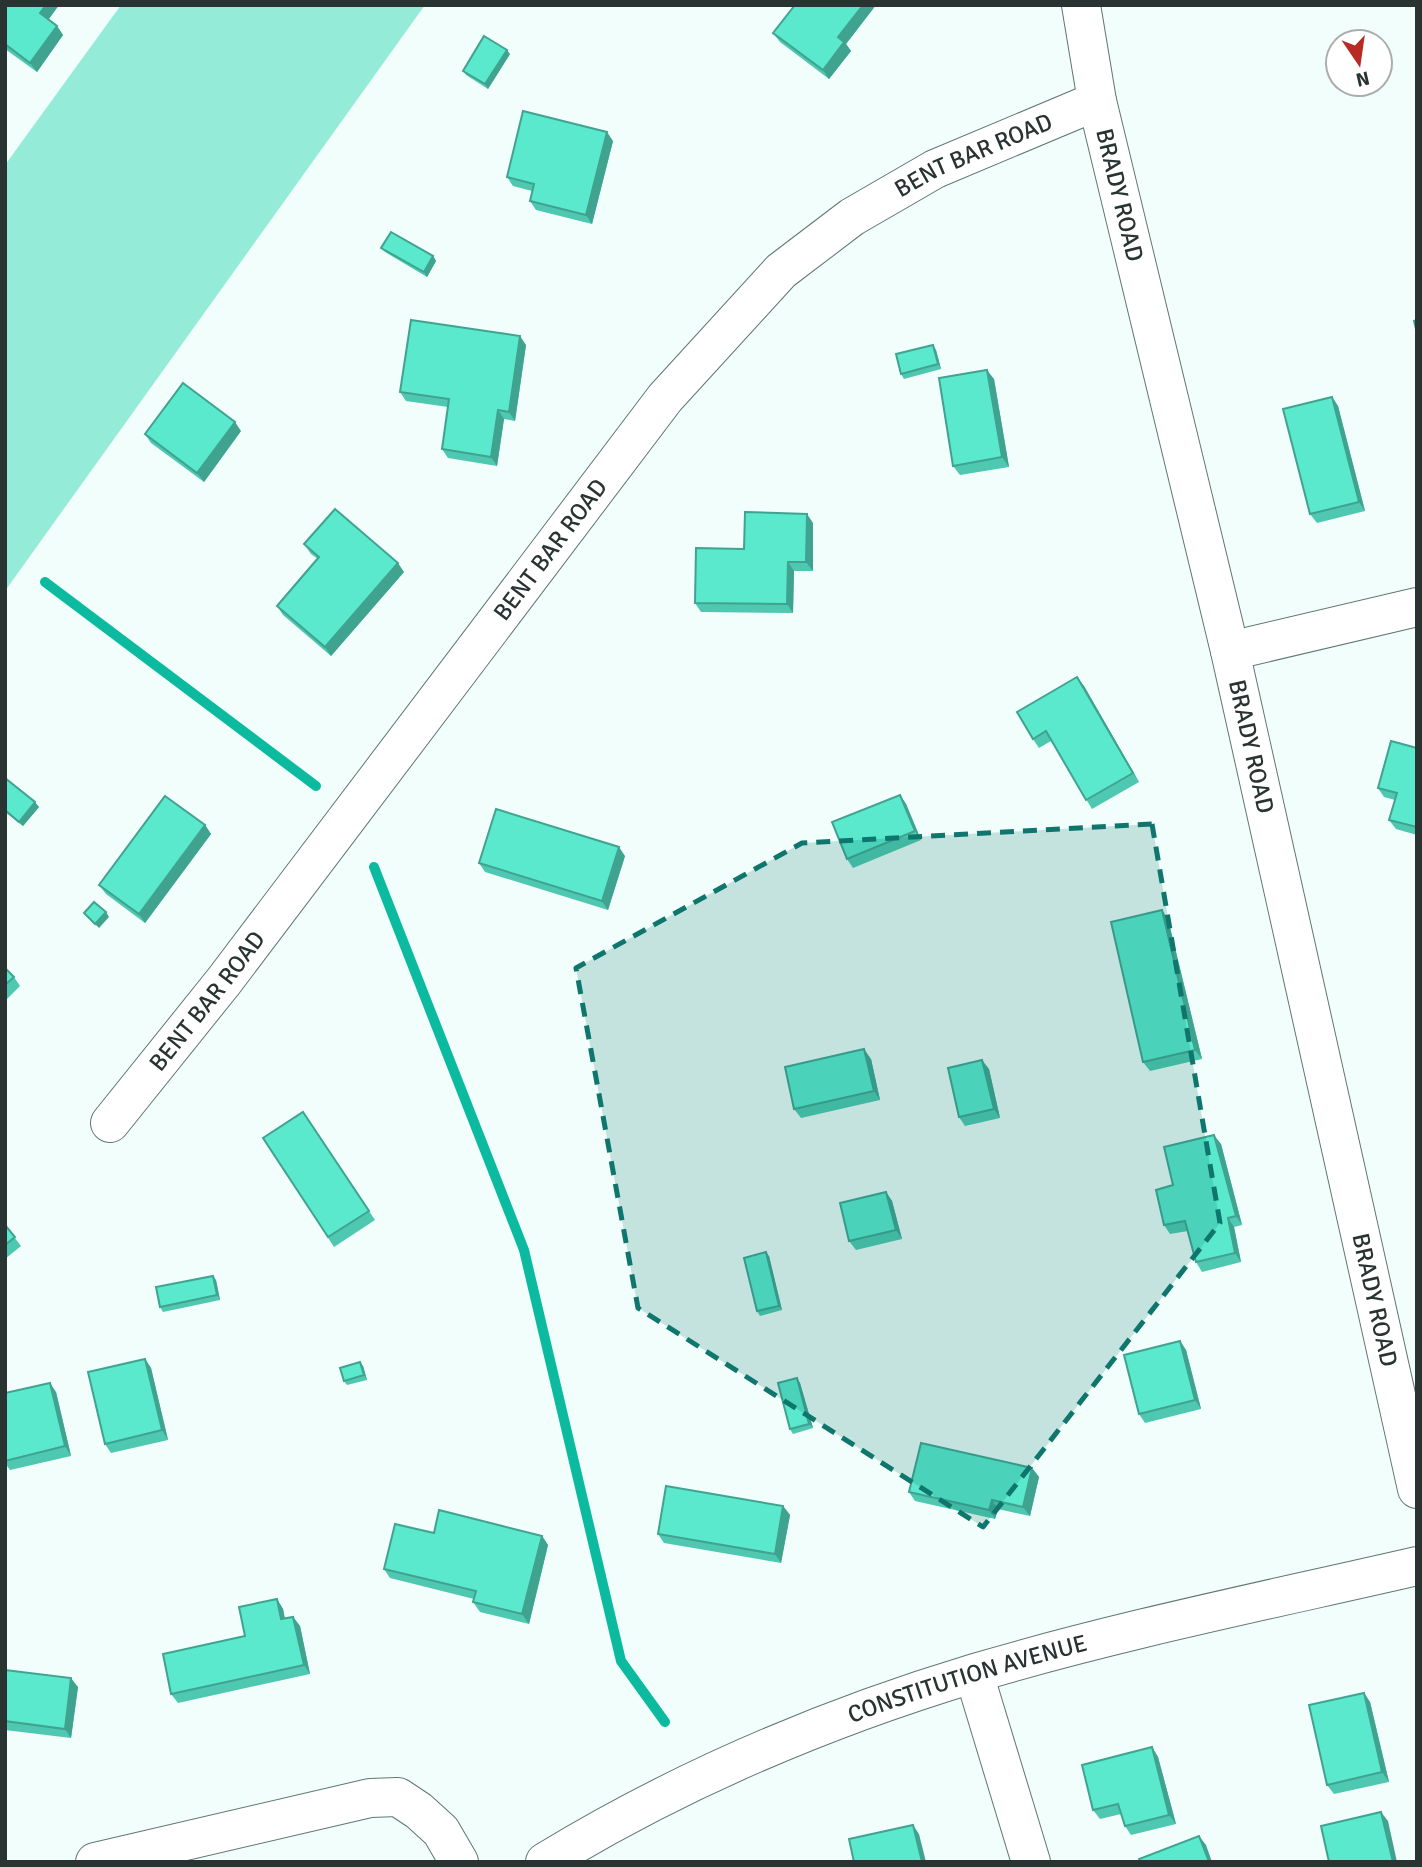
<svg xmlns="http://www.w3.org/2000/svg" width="1422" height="1867" viewBox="0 0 1422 1867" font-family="Signika,sans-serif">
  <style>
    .green { fill: #94ecd8 }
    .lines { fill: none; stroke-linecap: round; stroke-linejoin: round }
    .stream { stroke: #0cbaa0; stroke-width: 10 }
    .minor-casing { stroke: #5e7771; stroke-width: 40 }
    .major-casing { stroke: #5e7771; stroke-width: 40 }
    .minor { stroke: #fff; stroke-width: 38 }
    .major { stroke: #fff; stroke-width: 38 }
    .wall { fill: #4ec8b0 }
    .shaded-wall { fill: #40a390 }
    .building { fill: #5be9cd; stroke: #40a390; stroke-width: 2 }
    .marked { fill: #0f766e; fill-opacity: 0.2; stroke: #0f766e; stroke-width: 5; stroke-dasharray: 14 9; stroke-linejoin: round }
    .labels { text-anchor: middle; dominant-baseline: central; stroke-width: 7; stroke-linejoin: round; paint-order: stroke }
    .street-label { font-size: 24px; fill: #293432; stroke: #fff }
  </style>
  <rect width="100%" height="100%" fill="#f2fefb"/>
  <path class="green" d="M121,5h304l-420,586v-426z"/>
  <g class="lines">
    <g class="stream">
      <path d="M45,582l271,204"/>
      <path d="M374,867l150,383 97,411 44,61"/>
    </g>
    <g class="minor-casing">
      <g id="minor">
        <path id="s1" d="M1081,5l16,96 133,550 187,838"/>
        <path d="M1230,651l187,-44"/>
        <path id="s2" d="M110,1123l114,-142 441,-583 116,-127 71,-54 83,-48 162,-68"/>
        <path d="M974,1674l57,188"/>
        <path d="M95,1862l275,-64 28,-1 21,14 22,20 18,31"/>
      </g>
    </g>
    <g class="major-casing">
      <g id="major">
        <path id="s3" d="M545,1862c133,-81 281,-144 430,-189 145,-43 294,-73 442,-107"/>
      </g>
    </g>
    <use href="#minor" class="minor"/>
    <use href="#major" class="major"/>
  </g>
  <g class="wall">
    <path d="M5,5h54l-11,15 9,6 6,9 -26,37 -32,-23z"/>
    <path d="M795,5h81l-30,39 5,7 -22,28 -49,-37 -7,-9z"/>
    <path d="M1380,44l2,4 7,24 -9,2z"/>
    <path d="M510,54l-22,35 -22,-14 -3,-4z"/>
    <path d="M613,141l-21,83 -56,-14 -6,-9 2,-10 -19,-5 -6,-9z"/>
    <path d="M381,248l52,8 3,5 -9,16 -42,-25z"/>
    <path d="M526,345l-11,76 -11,-2 -7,47 -49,-8 -6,-9 6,-42 -42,-6 -6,-9z"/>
    <path d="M936,350l5,19 -37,10 -3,-5z"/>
    <path d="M994,379l15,88 -49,8 -7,-9z"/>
    <path d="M1332,397l6,9 27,105 -48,12 -7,-9z"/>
    <path d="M241,431l-37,51 -53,-39 -6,-9z"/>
    <path d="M813,523v48h-19l-1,42 -92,-1 -6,-9 49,-54z"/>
    <path d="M304,544l100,28 -73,84 -48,-41 -6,-9 41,-47 -7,-5z"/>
    <path d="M1084,686l55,96 -47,27 -41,-68 -12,7 -6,-9z"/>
    <path d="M1417,748v87l-21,-6 -7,-9 6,-20 -11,-3 -6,-9z"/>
    <path d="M5,778l34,29 -16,19 -18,-14z"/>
    <path d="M900,795l6,9 15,36 -68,28 -6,-9z"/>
    <path d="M205,825l6,9 -66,89 -39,-29 -7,-9z"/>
    <path d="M625,856l-17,54 -123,-38 -6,-9z"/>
    <path d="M1168,919l34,140 -52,12 -7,-9z"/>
    <path d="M5,968l9,9 6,9 -15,15z"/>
    <path d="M871,1059l9,41 -79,18 -7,-9z"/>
    <path d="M989,1069l11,49 -35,8 -6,-9z"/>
    <path d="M303,1112l72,108 -41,27 -71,-109z"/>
    <path d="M1221,1144l21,81 -8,2 7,35 -39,10 -6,-10 -8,-31 -18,3 -6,-9 9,-40z"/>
    <path d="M886,1192l6,9 10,38 -46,11 -7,-9z"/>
    <path d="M5,1225l16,21 -16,13z"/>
    <path d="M769,1256l13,54 -22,6 -3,-5z"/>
    <path d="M216,1280l4,20 -57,12 -3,-5z"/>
    <path d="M1180,1341l6,9 15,59 -56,14 -6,-9z"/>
    <path d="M145,1359l6,9 17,72 -57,13 -6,-9z"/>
    <path d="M363,1366l4,14 -20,5 -3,-4z"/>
    <path d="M797,1378l3,5 13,45 -20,6 -3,-5z"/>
    <path d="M56,1392l15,64 -61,14 -5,-7v-70z"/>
    <path d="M1032,1468l7,9 -9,39 -32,-7 -3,10 -80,-18 -6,-9z"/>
    <path d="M783,1506l7,9 -9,48 -117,-20 -6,-9z"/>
    <path d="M434,1533l108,3 6,9 -19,79 -49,-12 -7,-10 1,-3 -84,-21 -6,-9z"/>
    <path d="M277,1599l6,10 2,10 8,-2 7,9 10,48 -132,29 -7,-9 74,-58z"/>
    <path d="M5,1670l73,17 -7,51 -66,-8z"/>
    <path d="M1364,1693l6,9 19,80 -55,12 -7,-9z"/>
    <path d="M1152,1747l6,10 18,67 -45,11 -6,-9 -4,-12 -21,5 -7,-9z"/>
  </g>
  <g class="shaded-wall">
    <path d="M46,5h13l-13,18 -6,-10z"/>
    <path d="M863,5h13l-30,39 5,7 -22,28 -6,-9 15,-33z"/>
    <path d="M57,26l6,9 -26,37 -7,-9z"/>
    <path d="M1380,44l2,4 7,24 -3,-5z"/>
    <path d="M507,50l3,4 -22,35 -3,-5z"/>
    <path d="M607,132l6,9 -21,83 -6,-9z"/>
    <path d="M433,256l3,5 -9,16 -3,-5z"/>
    <path d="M520,336l6,9 -11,76 -6,-9z"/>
    <path d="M933,345l3,5 5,19 -3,-5z"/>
    <path d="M987,370l7,9 15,88 -7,-10z"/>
    <path d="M1332,397l6,9 27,105 -6,-9z"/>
    <path d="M498,410l6,9 -7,47 -6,-9z"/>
    <path d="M235,422l6,9 -37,51 -7,-9z"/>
    <path d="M807,514l6,9v48l-7,-9z"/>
    <path d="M788,562l6,9 -1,42 -6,-9z"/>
    <path d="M398,563l6,9 -73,84 -6,-9z"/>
    <path d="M1077,677l7,9 55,96 -6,-9z"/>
    <path d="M900,795l6,9 15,36 -6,-9z"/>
    <path d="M35,802l4,5 -16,19 -4,-4z"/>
    <path d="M205,825l6,9 -66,89 -6,-9z"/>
    <path d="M619,847l6,9 -17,54 -6,-9z"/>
    <path d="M1162,910l6,9 34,140 -7,-9z"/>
    <path d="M106,912l3,5 -10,11 -4,-4z"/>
    <path d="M864,1049l7,10 9,41 -6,-9z"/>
    <path d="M982,1060l7,9 11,49 -6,-9z"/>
    <path d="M1214,1135l7,9 21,81 -6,-9z"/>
    <path d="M886,1192l6,9 10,38 -6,-9z"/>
    <path d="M1228,1218l6,9 7,35 -6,-9z"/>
    <path d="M766,1252l3,4 13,54 -3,-4z"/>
    <path d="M213,1276l3,4 4,20 -3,-5z"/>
    <path d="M1180,1341l6,9 15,59 -6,-9z"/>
    <path d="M145,1359l6,9 17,72 -6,-10z"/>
    <path d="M360,1362l3,4 4,14 -3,-5z"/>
    <path d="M797,1378l3,5 13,45 -4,-4z"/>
    <path d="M50,1383l6,9 15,64 -6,-10z"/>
    <path d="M1032,1468l7,9 -9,39 -7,-9z"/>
    <path d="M992,1500l6,9 -3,10 -6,-9z"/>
    <path d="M783,1506l7,9 -9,48 -6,-9z"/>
    <path d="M542,1536l6,9 -19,79 -7,-10z"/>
    <path d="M277,1599l6,10 4,20 -6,-10z"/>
    <path d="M293,1617l7,9 10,48 -6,-9z"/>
    <path d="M71,1678l7,9 -7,51 -6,-9z"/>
    <path d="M1364,1693l6,9 19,80 -7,-10z"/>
    <path d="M1152,1747l6,10 18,67 -7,-9z"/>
    <path d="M1381,1812l7,9 9,41h-4z"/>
    <path d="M913,1825l6,9 7,28h-4z"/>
    <path d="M1199,1836l7,9 6,17h-3z"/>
  </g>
  <g class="building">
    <path d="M5,5h41l-6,8 17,13 -27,37 -25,-19z"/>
    <path d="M795,5h68l-25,32 6,5 -21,28 -50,-37z"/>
    <path d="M484,36l23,14 -22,34 -22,-13z"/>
    <path d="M1380,46l6,21 -6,2z"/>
    <path d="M523,111l84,21 -21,83 -56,-14 4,-17 -27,-7z"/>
    <path d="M391,232l42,24 -9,16 -43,-24z"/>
    <path d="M411,320l109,16 -11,76 -11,-2 -7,47 -49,-8 7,-50 -49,-7z"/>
    <path d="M1417,320v13l-3,-12z"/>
    <path d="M933,345l5,19 -37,10 -5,-20z"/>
    <path d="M987,370l15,87 -49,9 -14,-88z"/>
    <path d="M183,383l52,39 -38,51 -52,-39z"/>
    <path d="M1332,397l27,105 -49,12 -27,-105z"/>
    <path d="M335,509l63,54 -73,84 -48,-41 42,-49 -15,-13z"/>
    <path d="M745,512l62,2 -1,48h-18l-1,42 -92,-1 1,-55 48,1z"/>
    <path d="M1077,677l56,96 -47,27 -40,-69 -13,8 -16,-27z"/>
    <path d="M1391,741l26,7v79l-28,-7 8,-27 -19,-5z"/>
    <path d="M5,778l30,24 -16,20 -14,-12z"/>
    <path d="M900,795l15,36 -68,28 -15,-37z"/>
    <path d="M165,796l40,29 -66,89 -40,-29z"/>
    <path d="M496,809l123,38 -17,54 -123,-38z"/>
    <path d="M94,902l12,10 -11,12 -11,-11z"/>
    <path d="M1162,910l33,140 -52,12 -32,-140z"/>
    <path d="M5,968l9,9 -9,8z"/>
    <path d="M864,1049l10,42 -80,18 -9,-42z"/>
    <path d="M982,1060l12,49 -35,8 -11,-49z"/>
    <path d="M303,1112l66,99 -41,26 -65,-99z"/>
    <path d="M1214,1135l22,81 -8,2 7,35 -39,9 -11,-41 -21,4 -8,-35 17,-5 -9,-38z"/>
    <path d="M886,1192l10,38 -47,11 -9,-38z"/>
    <path d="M5,1225l10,12 -10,8z"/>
    <path d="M766,1252l13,54 -22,5 -13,-53z"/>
    <path d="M213,1276l4,19 -57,12 -4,-20z"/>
    <path d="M1180,1341l15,59 -56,14 -15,-59z"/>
    <path d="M145,1359l17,71 -57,14 -17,-72z"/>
    <path d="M360,1362l4,13 -20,6 -4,-13z"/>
    <path d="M797,1378l12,46 -19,5 -12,-46z"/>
    <path d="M50,1383l15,63 -60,15v-68z"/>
    <path d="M921,1443l111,25 -9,39 -31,-7 -3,10 -80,-18z"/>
    <path d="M666,1486l117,20 -8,48 -117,-20z"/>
    <path d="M439,1510l103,26 -20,78 -49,-12 3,-11 -92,-22 11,-45 39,9z"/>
    <path d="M277,1599l4,20 12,-2 11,48 -133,29 -8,-40 82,-18 -6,-29z"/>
    <path d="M5,1670l66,8 -6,51 -60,-8z"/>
    <path d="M1364,1693l18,79 -55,13 -18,-80z"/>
    <path d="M1152,1747l17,68 -44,11 -7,-22 -25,6 -11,-45z"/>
    <path d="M1381,1812l12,50h-64l-8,-36z"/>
    <path d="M913,1825l9,37h-68l-5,-23z"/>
    <path d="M1199,1836l10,26h-69l-1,-3z"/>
  </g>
  <path class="marked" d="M1152,824l68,399 -237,304 -345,-219 -62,-340 226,-125z"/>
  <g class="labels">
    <g class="street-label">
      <text stroke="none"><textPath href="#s2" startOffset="1311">BENT BAR ROAD</textPath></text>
      <text stroke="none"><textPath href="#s1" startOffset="194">BRADY ROAD</textPath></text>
      <text stroke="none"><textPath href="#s2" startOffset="723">BENT BAR ROAD</textPath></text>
      <text stroke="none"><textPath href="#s1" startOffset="761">BRADY ROAD</textPath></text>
      <text stroke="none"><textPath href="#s2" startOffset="156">BENT BAR ROAD</textPath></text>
      <text stroke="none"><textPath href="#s1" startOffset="1328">BRADY ROAD</textPath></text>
      <text stroke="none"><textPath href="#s3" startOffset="462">CONSTITUTION AVENUE</textPath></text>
    </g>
  </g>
  <rect width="1422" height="1867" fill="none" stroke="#293432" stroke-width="14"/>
  <g transform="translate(1359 63) rotate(167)"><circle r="33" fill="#ffffff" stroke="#a9aead" stroke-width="2"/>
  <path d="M0-5L12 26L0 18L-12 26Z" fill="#b92a24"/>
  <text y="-10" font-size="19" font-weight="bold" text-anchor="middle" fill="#293432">N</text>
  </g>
</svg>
